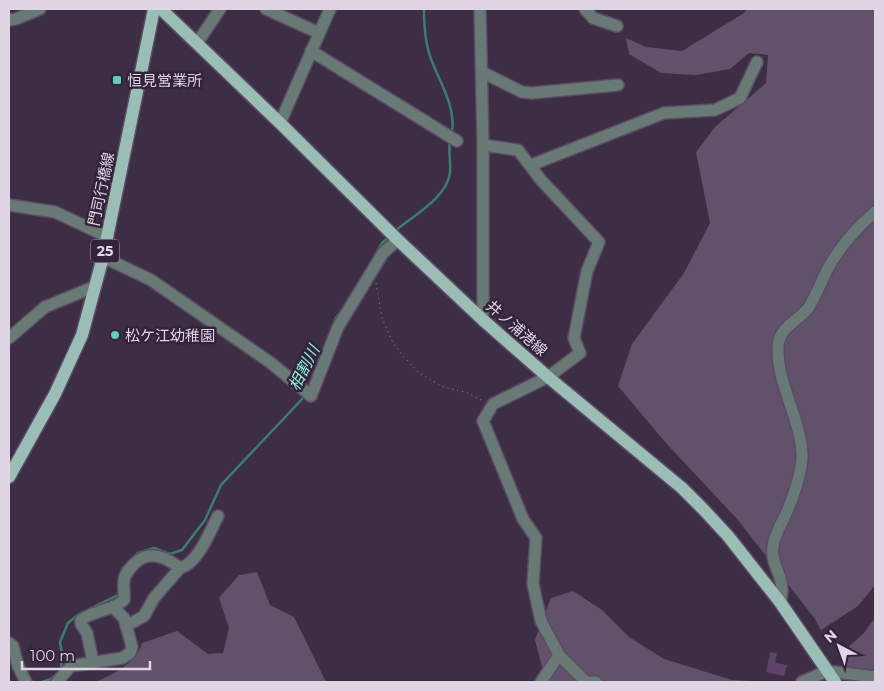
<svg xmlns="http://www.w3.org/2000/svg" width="884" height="691" viewBox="0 0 884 691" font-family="Montserrat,'Noto Sans JP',sans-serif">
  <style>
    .green { fill: #62516b }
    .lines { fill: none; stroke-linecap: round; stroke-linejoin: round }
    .stream { stroke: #3b7d71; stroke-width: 2.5 }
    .building { fill: #5d436a }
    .minor-casing { stroke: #5a4c62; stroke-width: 14 }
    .major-casing { stroke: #5a4c62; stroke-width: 15 }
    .path { stroke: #928699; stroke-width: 1; stroke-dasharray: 1 4; stroke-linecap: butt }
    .minor { stroke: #697975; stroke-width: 11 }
    .major { stroke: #9abdb5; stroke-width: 12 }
    .poi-dot { fill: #5dceb9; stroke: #33243b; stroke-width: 2 }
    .labels { text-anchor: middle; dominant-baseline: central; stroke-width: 5; stroke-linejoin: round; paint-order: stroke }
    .shield { fill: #33243b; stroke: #aba0b1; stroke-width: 1 }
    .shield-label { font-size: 14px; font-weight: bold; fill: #dfd5e4 }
    .poi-label { font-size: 15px; fill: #dfd5e4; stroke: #33243b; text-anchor: start }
    .street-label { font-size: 15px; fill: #dfd5e4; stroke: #33243b }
    .water-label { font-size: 16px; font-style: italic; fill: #88eeda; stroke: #33243b }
  </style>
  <rect width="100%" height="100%" fill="#3d2e45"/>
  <g class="green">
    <path d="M747,9h128v576l-17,21 -37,24 -6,-11 -77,-99 -73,-78 -47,-56 14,-42 52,-71 26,-50 -14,-71 19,-25 51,-44 2,-28 -19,-2 -19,16 -34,6 -35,-2 -32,-19 -3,-16 20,9 36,4 62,-38z"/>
    <path d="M257,572l13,33 24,12 32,65h-230c17,-8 41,-19 46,-39l35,-12 31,23 15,-1 6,-25 -10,-30 20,-23z"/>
    <path d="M573,591l29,19 27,27 35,22 68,21 35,2h-221l-11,-42 16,-42z"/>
    <path d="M875,618v64h-24l-8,-30 21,-19z"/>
  </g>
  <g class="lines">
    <g class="stream">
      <path d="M424,9c0,17 1,34 7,50 9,24 25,47 21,74"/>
      <path d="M395,231c18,-15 53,-34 55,-59 1,-10 -2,-21 0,-31"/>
      <path d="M366,271l16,-28 7,-6"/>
      <path d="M334,324l1,-5 7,-9"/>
      <path d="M121,573l1,-4 16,-16 16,-5 16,6 12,-4 23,-30 16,-35 84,-89"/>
      <path d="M42,682l9,-3 10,-9 1,-16 -2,-12 8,-19 11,-9 39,-19 1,-4"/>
    </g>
  </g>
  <path class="building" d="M770,652l7,1 -2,10 12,2 -3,11 -18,-4z"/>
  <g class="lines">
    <g class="minor-casing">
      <g id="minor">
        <path d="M266,9l53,24"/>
        <path d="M480,9l3,136v175"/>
        <path d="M585,9l8,9 24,8"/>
        <path d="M9,20l7,-1 24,-10"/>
        <path d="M197,43l23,-34"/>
        <path d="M311,51l146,90"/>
        <path d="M482,72l40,20 10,1 86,-8"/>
        <path d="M280,123l50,-114"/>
        <path d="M483,145l35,5 23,30 58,62 -12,29 -13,67 6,15 -32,24 -55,27 -10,17 40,98 13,19 -3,46 8,37 18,34 27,27h10"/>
        <path d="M531,165l133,-52 51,-3 25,-12 17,-36"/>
        <path d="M9,205l46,7 53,25"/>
        <path d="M103,257l48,23 120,83 40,33 27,-69 45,-74 15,-13"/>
        <path d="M9,338l36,-31 51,-21"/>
        <path d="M780,602c1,-4 2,-8 2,-11 1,-16 -12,-28 -9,-44 1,-11 7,-21 12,-31 7,-15 18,-46 17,-62 -2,-37 -25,-70 -24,-107 1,-21 20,-25 31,-40 7,-11 12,-25 18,-37 13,-24 28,-41 48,-58"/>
        <path d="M126,626l18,-10 10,-18 26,-30"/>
        <path d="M9,643l4,3 5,20 8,16"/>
        <path d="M93,662l-6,-29 -6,-9v-4c13,-10 31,-9 43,-20 1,-8 -2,-16 1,-24 2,-4 6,-9 9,-12 15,-15 32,-7 46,4 18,-4 30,-37 38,-52"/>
        <path d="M57,682l14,-16 51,-8 8,-5 2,-6 -8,-29 -11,-11"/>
        <path d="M541,682l18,-27"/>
        <path d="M802,682l25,-11 48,6"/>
      </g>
    </g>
    <g class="major-casing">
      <g id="major">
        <path d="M161,9l119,114 118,117 85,80 65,57 134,111 21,21 25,27 52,66 55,80"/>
        <path d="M9,477l46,-83 27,-59 21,-78 51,-248"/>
      </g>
    </g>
    <path class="path" d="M376,283l6,35 11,25 11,14 15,16 24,14 22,5 18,9"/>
    <use href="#minor" class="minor"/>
    <use href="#major" class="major"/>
  </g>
  <g class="poi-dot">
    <rect x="112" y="75" width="10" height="10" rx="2.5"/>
    <circle cx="115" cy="335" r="5"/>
  </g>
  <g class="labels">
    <rect class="shield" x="91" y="239.5" width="28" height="23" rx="4"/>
    <g class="shield-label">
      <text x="105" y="251">25</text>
    </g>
    <g class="poi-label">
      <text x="127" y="80">恒見営業所</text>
      <text x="125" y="335">松ケ江幼稚園</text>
    </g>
    <g class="street-label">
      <text transform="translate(101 189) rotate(-78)">門司行橋線</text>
      <text transform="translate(517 328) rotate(41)">井ノ浦港線</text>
    </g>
    <g class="water-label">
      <text transform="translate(304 368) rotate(-63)">相割川</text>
    </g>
  </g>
  <rect width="884" height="691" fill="none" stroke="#dfd5e4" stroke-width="20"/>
  <g transform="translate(839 646) rotate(319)" stroke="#33243b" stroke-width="4" paint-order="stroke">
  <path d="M0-4L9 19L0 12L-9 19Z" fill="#dfd5e4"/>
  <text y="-8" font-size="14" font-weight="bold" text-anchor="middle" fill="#dfd5e4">N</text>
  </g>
  <path d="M22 661v8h128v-8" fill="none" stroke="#dfd5e4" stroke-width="2.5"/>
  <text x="30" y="661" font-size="15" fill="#dfd5e4" stroke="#33243b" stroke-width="4" paint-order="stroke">100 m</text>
</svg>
